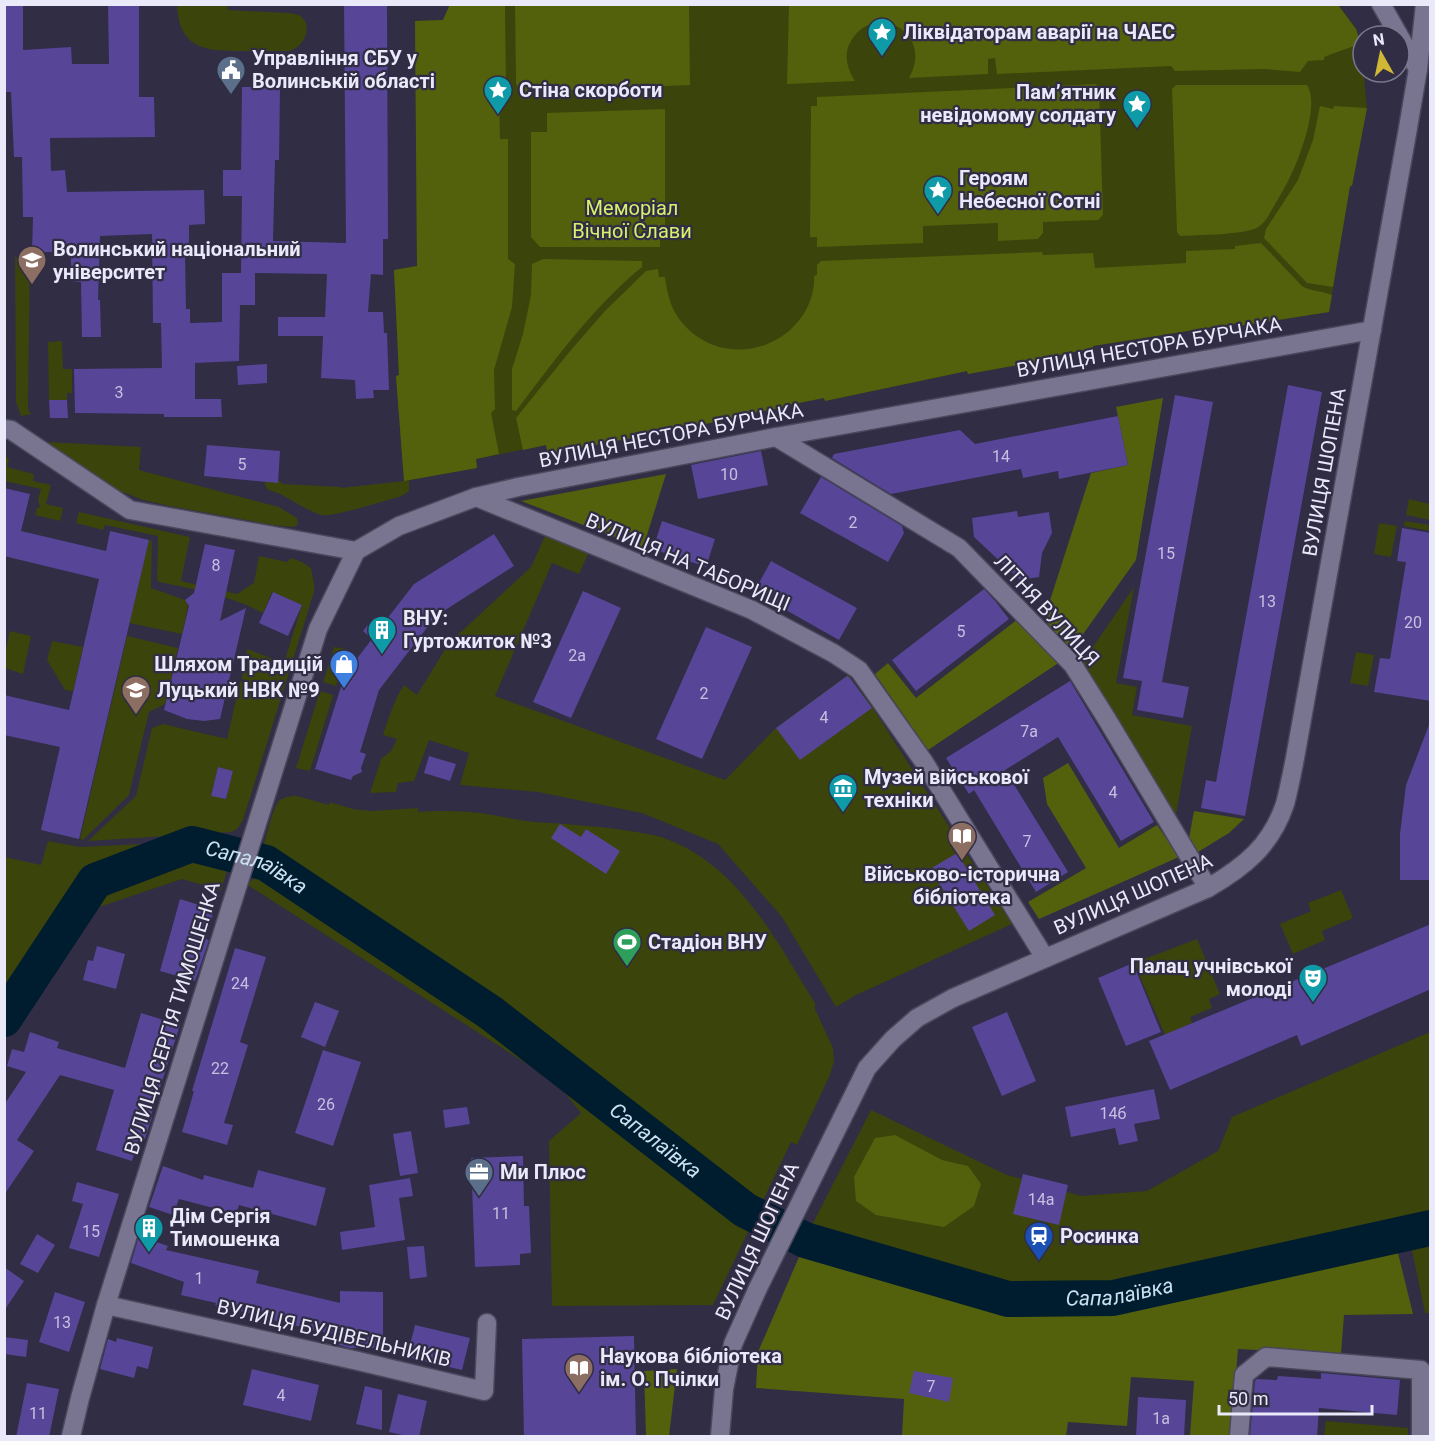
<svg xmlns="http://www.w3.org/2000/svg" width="1435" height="1441" viewBox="0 0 1435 1441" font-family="Roboto,sans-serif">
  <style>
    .green { fill: #3b440b; fill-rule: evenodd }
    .forest { fill: #53600c }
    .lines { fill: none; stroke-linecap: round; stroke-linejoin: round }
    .river { stroke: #001d30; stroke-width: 36 }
    .building { fill: #574597 }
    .minor-casing { stroke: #4a485c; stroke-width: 21 }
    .minor { stroke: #797591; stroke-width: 18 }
    .labels { text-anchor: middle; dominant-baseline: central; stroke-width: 4.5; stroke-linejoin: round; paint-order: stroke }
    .number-label { font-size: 16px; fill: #c5c0e0 }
    .poi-label { font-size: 20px; font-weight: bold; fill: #eae9f9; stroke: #302d45; text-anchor: start }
    .park-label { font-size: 20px; fill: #d7f06d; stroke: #302d45 }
    .street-label { font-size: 20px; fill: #eae9f9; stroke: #302d45 }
    .water-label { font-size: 21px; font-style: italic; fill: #cbe1f1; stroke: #302d45 }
  </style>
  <rect width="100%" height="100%" fill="#302d45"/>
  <g class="green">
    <path d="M1338,4l18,25 5,15 6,64 -15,78h-2l-21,126 -90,14 -1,-3 -145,23v2l-53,11v2l-72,13 -1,-3 -142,30 -1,-3 -36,7 -1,2 -35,6v2l-204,39 -2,-9 -70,14 1,9 -68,12c0,13 2,11 -10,17 -12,3 -69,21 -77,18 -15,-4 -28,-14 -42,-21 -8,-4 -15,-2 -15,-13l13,-1 5,4 58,3v1l63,-7 -8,-105 3,-1 -5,-105 23,-4 -2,-245 28,-1 7,-15z"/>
    <path d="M177,5h50l1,5 61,3c2,0 9,2 10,2 16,10 5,33 -10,36 -16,0 -31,0 -47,0 -37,0 -63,-2 -65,-46z"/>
    <path d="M15,257l15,4 -2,146 1,5 3,2 -11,2 -5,-14z"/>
    <path d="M62,341l1,28h9v24h-5v7h-18l-1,-58z"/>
    <path d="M46,442l95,5 -2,23 140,37 18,11 1,6 -2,2 -4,1 -19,-2 -103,-19 -27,-6 -33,-13 -65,-44z"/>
    <path d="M4,457l5,1 -2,9 27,7 -1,7 18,4 -5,19 17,4 -3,13 -25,-6 2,-7 3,-1 -2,-8 3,-10 -36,-8z"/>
    <path d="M1409,499l21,5v16l-24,-5z"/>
    <path d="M79,512l111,25 -9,44 56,13 17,-11 5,-27 28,6 4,-4 11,4 9,6 3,16v8l-71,228 -5,8 -6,4 -144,9 48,-45 16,-68 11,-4 64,15 13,-57 3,-1 -1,-4 5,-28 37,14 18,-58 -30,-13 -9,21c-31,-17 -69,-24 -104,-31l-2,-2 1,-44 -53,-11 -2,5 -27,-7zM218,767l15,4 -7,28 -15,-4z"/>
    <path d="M1405,521l25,4v6l-26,-5z"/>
    <path d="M1379,523l18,3 -6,31 -17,-3z"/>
    <path d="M546,534l44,16 -11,24 -27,-11 -57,133 230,84 51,-52 72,-53 24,32 140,217 -156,71 -20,12 -54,-90 -64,-73 -76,-31 -104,-21 -78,-7 9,-32 -40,-13 -15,41 -16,2 -2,9 -26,1 11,-34 10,-8 6,-12 -14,-4c6,-18 11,-35 21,-50l13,10 32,-52 82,-76z"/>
    <path d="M149,540l3,1 -1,47 34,12 3,6 -6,28 -53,-11z"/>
    <path d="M1134,587l-18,96 21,4 -5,28 60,11 -17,94 -93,-157z"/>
    <path d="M10,631l21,5 -8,38 -18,-6v-15z"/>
    <path d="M127,636l51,12 -13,56 -16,8 -20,83 -46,45 -3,-1z"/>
    <path d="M52,641l31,6 -10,44 -8,-1 -18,-30z"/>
    <path d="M334,647l13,2 -11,37 -13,-4z"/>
    <path d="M1356,652l18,3 -6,31 -18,-3z"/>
    <path d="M320,691l13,4 -23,76 -14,-3z"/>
    <path d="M292,796h5l32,9 1,-3 23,7 18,2 47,-3v4c20,-2 43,-1 63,1 18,3 36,7 54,9 32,2 64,4 95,9 11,2 21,3 31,6 77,26 114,102 154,166v6l18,39 1,13 -4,14 -33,70 -6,-3 -78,163 -161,1 -3,-165 32,-28 -24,-30 -311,-199 8,-5 8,-30 11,-1 -9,-3c3,-11 8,-34 14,-43 3,-4 9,-5 14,-6z"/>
    <path d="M48,841l32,6 127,-6 29,1 -15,48 -39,-11 -92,31 -41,46 -44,70v-169l36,8z"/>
    <path d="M1341,890l12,28 -31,13 3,9 -32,14 -13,-30 31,-13 -3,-8z"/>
    <path d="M1197,939l23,55 -11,5 3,9 -22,9 2,6 -27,12 -31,-72z"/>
    <path d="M1430,1032v281h-5l-14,-67 -296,69h-112l-204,-58 13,-32 59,-115 136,65 74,21 66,-5 71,-40 14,-34z"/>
    <path d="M1326,1421l82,7v8h-84z"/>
  </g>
  <g class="forest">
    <path d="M450,4l55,1 1,84 -2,4h-5l1,46h8v120l7,5 -3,43 -18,63 1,39 -4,4 8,41 -23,5 1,9 -73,13 -8,-105 3,-1 -5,-105 23,-4 -2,-245 28,-1z"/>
    <path d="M515,5h174l1,80 -169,7 -5,-8z"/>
    <path d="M789,5h549l18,24 5,15c-13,4 -25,8 -37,13v3l-16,1 -8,11 -35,-3 -90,2 -4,-5 -174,8 -2,-16 -7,1v15l-79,4c26,-46 -35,-77 -58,-37 -8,13 -4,27 4,40l-68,3z"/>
    <path d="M1096,84l3,4 4,127 -5,5 -55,2v11l-5,6 -40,2v-18l-75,3v17l-106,4v-10h-7l1,-131h6v-9z"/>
    <path d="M1176,85h131c13,19 -7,72 -17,92 -4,9 -9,16 -13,24 -6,9 -10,21 -19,26 -12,8 -62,8 -78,9l-3,-4 -5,-143z"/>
    <path d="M1320,106l13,3 1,-3 33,2 -15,78h-2l-17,101 -26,-4 -43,-45 2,-9 32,-49 15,-40z"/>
    <path d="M665,109v128l-5,1v9h-120l-9,-10v-105h16v-19z"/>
    <path d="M1261,243l41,43c8,5 20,5 30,9l-3,17 -90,14 -1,-3 -145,23v2l-53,11v2l-72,13 -1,-3 -142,30 -1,-3 -36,7 -1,2 -35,6v2l-204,39 -2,-9 -23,5 -7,-32 55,-68 33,-38 42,-41 12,-2 1,8h6c2,15 5,30 15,43 32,42 94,38 123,-5 7,-11 12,-26 11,-39l3,-1v-10l4,-4 221,-9 1,3 50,-2 2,15 91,-5v-12l49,-2v-3z"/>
    <path d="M543,259l99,2v6c-50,41 -87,93 -126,144l-4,-1v-41l11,-35 8,-39 1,-31z"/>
    <path d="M1163,398l-27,162 -65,91 -27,-32 47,-146 37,-8 -12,-58z"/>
    <path d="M666,474l-23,74 -122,-47z"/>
    <path d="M1018,619l42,43 -132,88 -53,-76 13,-11 28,35z"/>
    <path d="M1068,763l51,85 38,-23 22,32 -140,62 -11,-17 58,-34 -39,-64 -4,-26z"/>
    <path d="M1194,811l50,8 -15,14 -31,19 -9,-14z"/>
    <path d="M895,1135l47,25 26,6 13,18 -7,22 -30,21 -68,-12 -20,-14 -2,-24 21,-39z"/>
    <path d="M1397,1249l16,65 -69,1 -3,39 -103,-5 -7,87h-41l4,-55 -63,-4 -4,49 -59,-4 -2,14h-164l2,-37 -148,-11 2,-36 41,-95 204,58h112z"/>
    <path d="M677,1369l-8,67h-23l-2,-65z"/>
  </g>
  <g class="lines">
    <path class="river" id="s1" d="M4,1019l91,-138 97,-37 74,19 225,150 254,197 60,30 203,59 105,-1 317,-70"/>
  </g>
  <g class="building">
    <path d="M4,4h19v46l48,-3 1,17h37l-1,-60h31v93h15l1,40 -105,1 1,33 14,-1 2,22 137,-2 1,34 -16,1v28h-4l1,56h4v14l32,-1v-49h19l1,-77h-19v-26h18l1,-83h38l-1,73h-4l-2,81 73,2 -2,-239h43l1,235h-5v36l-12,-1 -3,38h15l1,21h3l2,57h-16l1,8 -18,1 -1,-19 -34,-2 2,-42h-45v-19h47l2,-43 -72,-1v32h-15l-1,56 -44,2v36h26l1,18h-58v-3l-89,-1 -1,-44 88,-1 -1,-45h-8l-1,-89 -52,2 -2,64h2l1,37h-19l-1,-55 -10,-1v-29h-39l1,-35h-10l-1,-60h-8l-3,-65h-7z"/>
    <path d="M267,364v19l-29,2 -1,-19z"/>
    <path d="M1288,385l34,7 -77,424 -44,-8 5,-28 10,2z"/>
    <path d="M1175,395l38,7 -51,280 27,5 -6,31 -46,-8 5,-29 -19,-3z"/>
    <path d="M49,400h18l1,18h-18z"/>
    <path d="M1118,416l10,49 -69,14 -1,-8 -35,7 -2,-9 -130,25 -59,-36 2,-4 126,-24 15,14z"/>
    <path d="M207,445l73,6 -2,32 -74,-7z"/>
    <path d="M761,451l7,34 -70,14 -7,-34z"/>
    <path d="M821,477l81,49 2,7 -16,29 -88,-49z"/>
    <path d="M4,488l26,6 -9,37 85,20 4,-20 39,9 -70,299 -38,-9 19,-83 -56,-12v-40l65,15 30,-131 -95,-23z"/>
    <path d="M1017,511l1,6 31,-5 3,21 -10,20 -3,24 -19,3 -46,-43 -2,-19z"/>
    <path d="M662,521l53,18 -9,28 -53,-18z"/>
    <path d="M1402,528l29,5v168l-57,-9 6,-34 10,1 16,-97 -9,-1z"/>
    <path d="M494,534l20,32 -78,50 -57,74 -19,62 6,2 -5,14 1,4 -9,4 -2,4 -36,-11 30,-95 27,-35 -9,-8 11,-14 9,7 31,-40z"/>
    <path d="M205,544l30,6 -15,71 26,-13 -26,111 -16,2 -17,-2 -23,-9 25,-104 -4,-6 9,-7z"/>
    <path d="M771,561l86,47 -18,32 -85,-48z"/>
    <path d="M984,589l12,13 13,17 -93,72 -24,-31z"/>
    <path d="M583,591l38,17 -50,110 -38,-16z"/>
    <path d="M273,592l29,13 -14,31 -29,-13z"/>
    <path d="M706,627l46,20 -50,112 -46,-20z"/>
    <path d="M847,676l3,2 22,30 -72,52 -24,-32z"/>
    <path d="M1070,681l84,141 -33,19 -63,-104 -53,33 63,102 -32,20 -62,-102 -5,4 -23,-36z"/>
    <path d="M1429,725h2v155h-31v-46l6,-49z"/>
    <path d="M429,756l27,8 -6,17 -26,-8z"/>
    <path d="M218,767l15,4 -7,28 -15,-3z"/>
    <path d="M560,824l21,13 5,-8 34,22 -14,23 -55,-36z"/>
    <path d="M957,853l38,62 -26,16 -39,-62z"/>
    <path d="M180,899l19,6 -2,4 16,5 -8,25 4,1 -14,41 -35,-10z"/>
    <path d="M1431,924v65l-130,57 -4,-11 -127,55 -21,-49z"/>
    <path d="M97,946l28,8 -9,35 -33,-9 5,-20 5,1z"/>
    <path d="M235,948l31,9 -26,85 8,3 -24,78 9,2 -6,20 -45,-13 12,-41h-2z"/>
    <path d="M1133,963l28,69 -35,14 -28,-68z"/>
    <path d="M315,1002l24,9 -14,36 -24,-10z"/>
    <path d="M1007,1012l29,69 -34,15 -30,-69z"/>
    <path d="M141,1013l39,12 -29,91 1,1 -7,22 -6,-2 -7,24 -36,-11 18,-60 -54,-15 -43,65 17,11 -30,44v-90l22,-33 -19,-6 5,-17 12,3 6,-20 29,10 -2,6 68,20z"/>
    <path d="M323,1050l38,12 -28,84 -38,-13z"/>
    <path d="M1154,1089l6,30 -26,5 4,17 -19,4 -4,-17 -44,9 -6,-30z"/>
    <path d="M467,1107l3,17 -25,4 -2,-18z"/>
    <path d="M411,1131l7,42 -18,3 -7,-42z"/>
    <path d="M523,1156l1,50h5l2,47 -11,1v11l-45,2 -4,-109z"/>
    <path d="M163,1166l40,14 1,-5 49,13 5,-18 68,18 -10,38 -77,-21 -3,9 -57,-15 -6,16 -24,-8z"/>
    <path d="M1023,1174l45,11 -9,40 -46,-11z"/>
    <path d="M410,1178l3,18 -14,2 6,42 -63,10 -2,-18 35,-5 -6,-42z"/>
    <path d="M77,1182l42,12 -20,63 -30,-9 14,-44 -11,-3z"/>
    <path d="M37,1234l18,11 -17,28 -18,-9z"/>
    <path d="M139,1236l29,10 -2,4 93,21 -3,12 84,20v-12l43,1v56h-33l-11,-3v-9l-79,-19 1,-1 -46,-11 1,-2 -35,-8 3,-13 -53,-19z"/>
    <path d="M424,1246l3,31 -17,2 -3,-32z"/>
    <path d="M4,1267l20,14 -20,30z"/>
    <path d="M55,1292l30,10 -16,50 -30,-10z"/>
    <path d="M415,1325l55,13 -8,32 -55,-13z"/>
    <path d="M634,1336l2,101h-112l-2,-98z"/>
    <path d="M4,1337l24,3 -2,17 -22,-3z"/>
    <path d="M117,1338l36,9 -5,22 -11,-3 -3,12 -34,-9 8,-30 8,3z"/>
    <path d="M252,1369l67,16 -8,36 -68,-16z"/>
    <path d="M914,1371l39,7 -4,24 -40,-9z"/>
    <path d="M1321,1373l79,7 -3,35 -78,-7 -2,29h-53l-14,-2 5,-54 2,-2 20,1 1,-4 43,3z"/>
    <path d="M27,1383l32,6 -10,48h-33z"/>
    <path d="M365,1386l17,4v40l-26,-6z"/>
    <path d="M398,1394l29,7 -8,36h-8l-22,-5z"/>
    <path d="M1138,1397l48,3 -2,37h-48z"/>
  </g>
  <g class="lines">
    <g class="minor-casing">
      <g id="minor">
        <path d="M1381,4l37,65"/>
        <path d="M4,429l7,1 119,80 226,41 43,-25 77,-29 42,-10 258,-50 596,-107"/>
        <path d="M776,437l183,111 114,117 35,56 100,167"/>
        <path d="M476,497l276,113 81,43 26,17 65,92 121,196"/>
        <path d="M106,1305l252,56 126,30 3,-68"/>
        <path d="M71,1436l9,-38 26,-93 212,-676 38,-78"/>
        <path d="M720,1436l4,-47 9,-45 25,-56 109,-220 26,-29 24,-21 36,-20 255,-110c36,-21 63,-42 77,-84 4,-15 7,-31 10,-46l113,-630 10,-59 7,-65"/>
        <path d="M1239,1436l5,-61 22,-18 155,13v66"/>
      </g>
    </g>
    <use href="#minor" class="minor"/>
  </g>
  <defs>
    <g id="sight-pin" transform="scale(1.5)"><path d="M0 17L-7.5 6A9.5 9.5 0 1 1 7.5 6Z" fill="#0f9aa8" stroke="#302d45"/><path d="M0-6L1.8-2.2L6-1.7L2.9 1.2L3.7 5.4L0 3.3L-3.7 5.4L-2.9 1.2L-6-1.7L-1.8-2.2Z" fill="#fff"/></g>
    <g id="civic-pin" transform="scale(1.5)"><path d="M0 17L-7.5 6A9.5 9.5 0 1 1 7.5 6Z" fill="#5c6f8a" stroke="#302d45"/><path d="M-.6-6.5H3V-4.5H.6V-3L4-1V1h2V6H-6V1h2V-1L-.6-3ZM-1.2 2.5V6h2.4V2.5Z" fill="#fff"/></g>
    <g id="university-pin" transform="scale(1.5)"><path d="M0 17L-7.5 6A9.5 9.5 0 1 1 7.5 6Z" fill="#8d6e63" stroke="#302d45"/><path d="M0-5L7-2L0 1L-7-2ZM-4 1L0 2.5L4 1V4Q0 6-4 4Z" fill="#fff"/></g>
    <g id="building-pin" transform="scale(1.5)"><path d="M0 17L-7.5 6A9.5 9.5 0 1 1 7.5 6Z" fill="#0f9aa8" stroke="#302d45"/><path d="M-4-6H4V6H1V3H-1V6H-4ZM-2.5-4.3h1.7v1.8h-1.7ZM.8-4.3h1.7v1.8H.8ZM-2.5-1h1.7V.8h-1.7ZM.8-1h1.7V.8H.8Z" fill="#fff"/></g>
    <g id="shop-pin" transform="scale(1.5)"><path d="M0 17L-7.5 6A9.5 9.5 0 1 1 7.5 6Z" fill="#3f7fe0" stroke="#302d45"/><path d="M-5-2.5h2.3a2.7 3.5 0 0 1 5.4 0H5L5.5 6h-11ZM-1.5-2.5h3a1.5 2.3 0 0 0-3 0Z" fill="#fff"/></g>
    <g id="school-pin" transform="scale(1.5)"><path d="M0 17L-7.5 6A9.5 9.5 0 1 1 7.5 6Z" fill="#8d6e63" stroke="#302d45"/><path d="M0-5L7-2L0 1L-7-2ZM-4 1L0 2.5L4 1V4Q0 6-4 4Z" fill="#fff"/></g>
    <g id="museum-pin" transform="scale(1.5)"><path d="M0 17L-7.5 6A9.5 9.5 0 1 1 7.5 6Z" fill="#0f9aa8" stroke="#302d45"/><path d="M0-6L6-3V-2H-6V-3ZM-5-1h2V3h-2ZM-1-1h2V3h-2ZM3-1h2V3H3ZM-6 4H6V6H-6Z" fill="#fff"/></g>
    <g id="library-pin" transform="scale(1.5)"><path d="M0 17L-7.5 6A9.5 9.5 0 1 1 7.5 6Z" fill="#8d6e63" stroke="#302d45"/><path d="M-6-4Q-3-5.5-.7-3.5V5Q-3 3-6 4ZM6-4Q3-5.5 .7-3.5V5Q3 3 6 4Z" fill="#fff"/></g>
    <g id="stadium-pin" transform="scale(1.5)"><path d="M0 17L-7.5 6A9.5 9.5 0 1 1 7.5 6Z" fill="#2e9e5b" stroke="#302d45"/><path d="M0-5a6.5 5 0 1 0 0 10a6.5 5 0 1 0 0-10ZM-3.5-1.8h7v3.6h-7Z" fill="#fff"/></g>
    <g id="theatre-pin" transform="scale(1.5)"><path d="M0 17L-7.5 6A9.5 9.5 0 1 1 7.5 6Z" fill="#0f9aa8" stroke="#302d45"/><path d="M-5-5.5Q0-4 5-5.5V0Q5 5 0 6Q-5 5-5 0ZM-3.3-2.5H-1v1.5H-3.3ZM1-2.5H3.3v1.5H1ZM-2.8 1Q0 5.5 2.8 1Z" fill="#fff"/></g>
    <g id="office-pin" transform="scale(1.5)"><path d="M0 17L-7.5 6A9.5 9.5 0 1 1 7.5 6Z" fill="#5c6f8a" stroke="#302d45"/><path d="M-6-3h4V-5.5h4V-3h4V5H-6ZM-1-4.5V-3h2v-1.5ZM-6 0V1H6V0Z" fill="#fff"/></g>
    <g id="station-pin" transform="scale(1.5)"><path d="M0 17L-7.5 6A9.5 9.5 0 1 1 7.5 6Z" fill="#1a4fb4" stroke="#302d45"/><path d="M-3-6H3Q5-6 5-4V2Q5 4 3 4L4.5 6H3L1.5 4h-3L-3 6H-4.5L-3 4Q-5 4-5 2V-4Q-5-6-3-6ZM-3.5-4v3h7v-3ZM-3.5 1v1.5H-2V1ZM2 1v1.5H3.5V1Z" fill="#fff"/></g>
  </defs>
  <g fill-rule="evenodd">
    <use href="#sight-pin" x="882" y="32"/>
    <use href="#civic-pin" x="231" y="70"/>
    <use href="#sight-pin" x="498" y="90"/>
    <use href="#sight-pin" x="1137" y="104"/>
    <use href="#sight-pin" x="938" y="190"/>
    <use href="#university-pin" x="32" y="260"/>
    <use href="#building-pin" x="382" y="630"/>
    <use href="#shop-pin" x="344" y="664"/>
    <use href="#school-pin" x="136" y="690"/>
    <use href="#museum-pin" x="843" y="788"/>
    <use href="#library-pin" x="962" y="836"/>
    <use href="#stadium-pin" x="627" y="942"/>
    <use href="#theatre-pin" x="1313" y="978"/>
    <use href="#office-pin" x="479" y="1172"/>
    <use href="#building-pin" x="149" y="1228"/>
    <use href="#station-pin" x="1039" y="1236"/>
    <use href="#library-pin" x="579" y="1368"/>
  </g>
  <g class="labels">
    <g class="number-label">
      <text x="119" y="392">3</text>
      <text x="1001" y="456">14</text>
      <text x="242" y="464">5</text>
      <text x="729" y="474">10</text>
      <text x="853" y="522">2</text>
      <text x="1166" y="553">15</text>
      <text x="216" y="565">8</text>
      <text x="1267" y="601">13</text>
      <text x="1413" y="622">20</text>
      <text x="961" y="631">5</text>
      <text x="577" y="655">2а</text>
      <text x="704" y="693">2</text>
      <text x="824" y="717">4</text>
      <text x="1029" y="731">7а</text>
      <text x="1113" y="792">4</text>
      <text x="1027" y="841">7</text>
      <text x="240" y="983">24</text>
      <text x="220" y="1068">22</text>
      <text x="326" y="1104">26</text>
      <text x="1113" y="1113">14б</text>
      <text x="1041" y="1199">14а</text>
      <text x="501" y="1213">11</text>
      <text x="91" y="1231">15</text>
      <text x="199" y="1278">1</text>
      <text x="62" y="1322">13</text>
      <text x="931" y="1386">7</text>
      <text x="281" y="1395">4</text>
      <text x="38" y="1413">11</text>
      <text x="1161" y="1418">1а</text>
    </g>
    <g class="poi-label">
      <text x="903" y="32">Ліквідаторам аварії на ЧАЕС</text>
      <text x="252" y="58">Управління СБУ у<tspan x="252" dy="23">Волинській області</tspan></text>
      <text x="519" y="90">Стіна скорботи</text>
      <text x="1116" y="92" text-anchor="end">Пам’ятник<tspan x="1116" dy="23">невідомому солдату</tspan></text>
      <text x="959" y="178">Героям<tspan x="959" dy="23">Небесної Сотні</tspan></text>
      <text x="53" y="249">Волинський національний<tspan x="53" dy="23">університет</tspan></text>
      <text x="403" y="618">ВНУ:<tspan x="403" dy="23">Гуртожиток №3</tspan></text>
      <text x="323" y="664" text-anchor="end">Шляхом Традицій</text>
      <text x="157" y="690">Луцький НВК №9</text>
      <text x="864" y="777">Музей військової<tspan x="864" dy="23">техніки</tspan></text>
      <text x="962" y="874" text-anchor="middle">Військово-історична<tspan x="962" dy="23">бібліотека</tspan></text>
      <text x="648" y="942">Стадіон ВНУ</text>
      <text x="1292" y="966" text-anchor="end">Палац учнівської<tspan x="1292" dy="23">молоді</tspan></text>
      <text x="500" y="1172">Ми Плюс</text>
      <text x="170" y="1216">Дім Сергія<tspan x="170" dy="23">Тимошенка</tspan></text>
      <text x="1060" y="1236">Росинка</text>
      <text x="600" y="1356">Наукова бібліотека<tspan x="600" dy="23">ім. О. Пчілки</tspan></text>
    </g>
    <g class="park-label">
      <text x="632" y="208">Меморіал<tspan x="632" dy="23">Вічної Слави</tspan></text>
    </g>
    <g class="street-label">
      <text transform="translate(1149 347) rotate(-10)">ВУЛИЦЯ НЕСТОРА БУРЧАКА</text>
      <text transform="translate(671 435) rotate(-11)">ВУЛИЦЯ НЕСТОРА БУРЧАКА</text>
      <text transform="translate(1324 472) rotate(-80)">ВУЛИЦЯ ШОПЕНА</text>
      <text transform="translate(688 562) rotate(23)">ВУЛИЦЯ НА ТАБОРИЩІ</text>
      <text transform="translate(1047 610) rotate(47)">ЛІТНЯ ВУЛИЦЯ</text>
      <text transform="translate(1133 894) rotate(-24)">ВУЛИЦЯ ШОПЕНА</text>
      <text transform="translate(172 1018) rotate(-73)">ВУЛИЦЯ СЕРГІЯ ТИМОШЕНКА</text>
      <text transform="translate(757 1241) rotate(-65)">ВУЛИЦЯ ШОПЕНА</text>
      <text transform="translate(334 1333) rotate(13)">ВУЛИЦЯ БУДІВЕЛЬНИКІВ</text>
    </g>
    <g class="water-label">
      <text stroke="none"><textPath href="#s1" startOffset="338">Сапалаївка</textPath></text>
      <text stroke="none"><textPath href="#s1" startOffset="824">Сапалаївка</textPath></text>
      <text stroke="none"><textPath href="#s1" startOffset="1328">Сапалаївка</textPath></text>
    </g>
  </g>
  <rect width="1435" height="1441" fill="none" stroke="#eae9f9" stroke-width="12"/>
  <g transform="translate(1381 54) rotate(351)"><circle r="28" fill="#302d45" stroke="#7a788d" stroke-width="1.5"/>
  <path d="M0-4.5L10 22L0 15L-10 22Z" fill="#d1b736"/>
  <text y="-9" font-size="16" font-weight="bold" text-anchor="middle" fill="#eae9f9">N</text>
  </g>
  <path d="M1219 1405v9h153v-9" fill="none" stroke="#eae9f9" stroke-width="3"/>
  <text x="1228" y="1405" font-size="18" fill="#eae9f9" stroke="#302d45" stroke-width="4.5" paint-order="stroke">50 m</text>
</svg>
